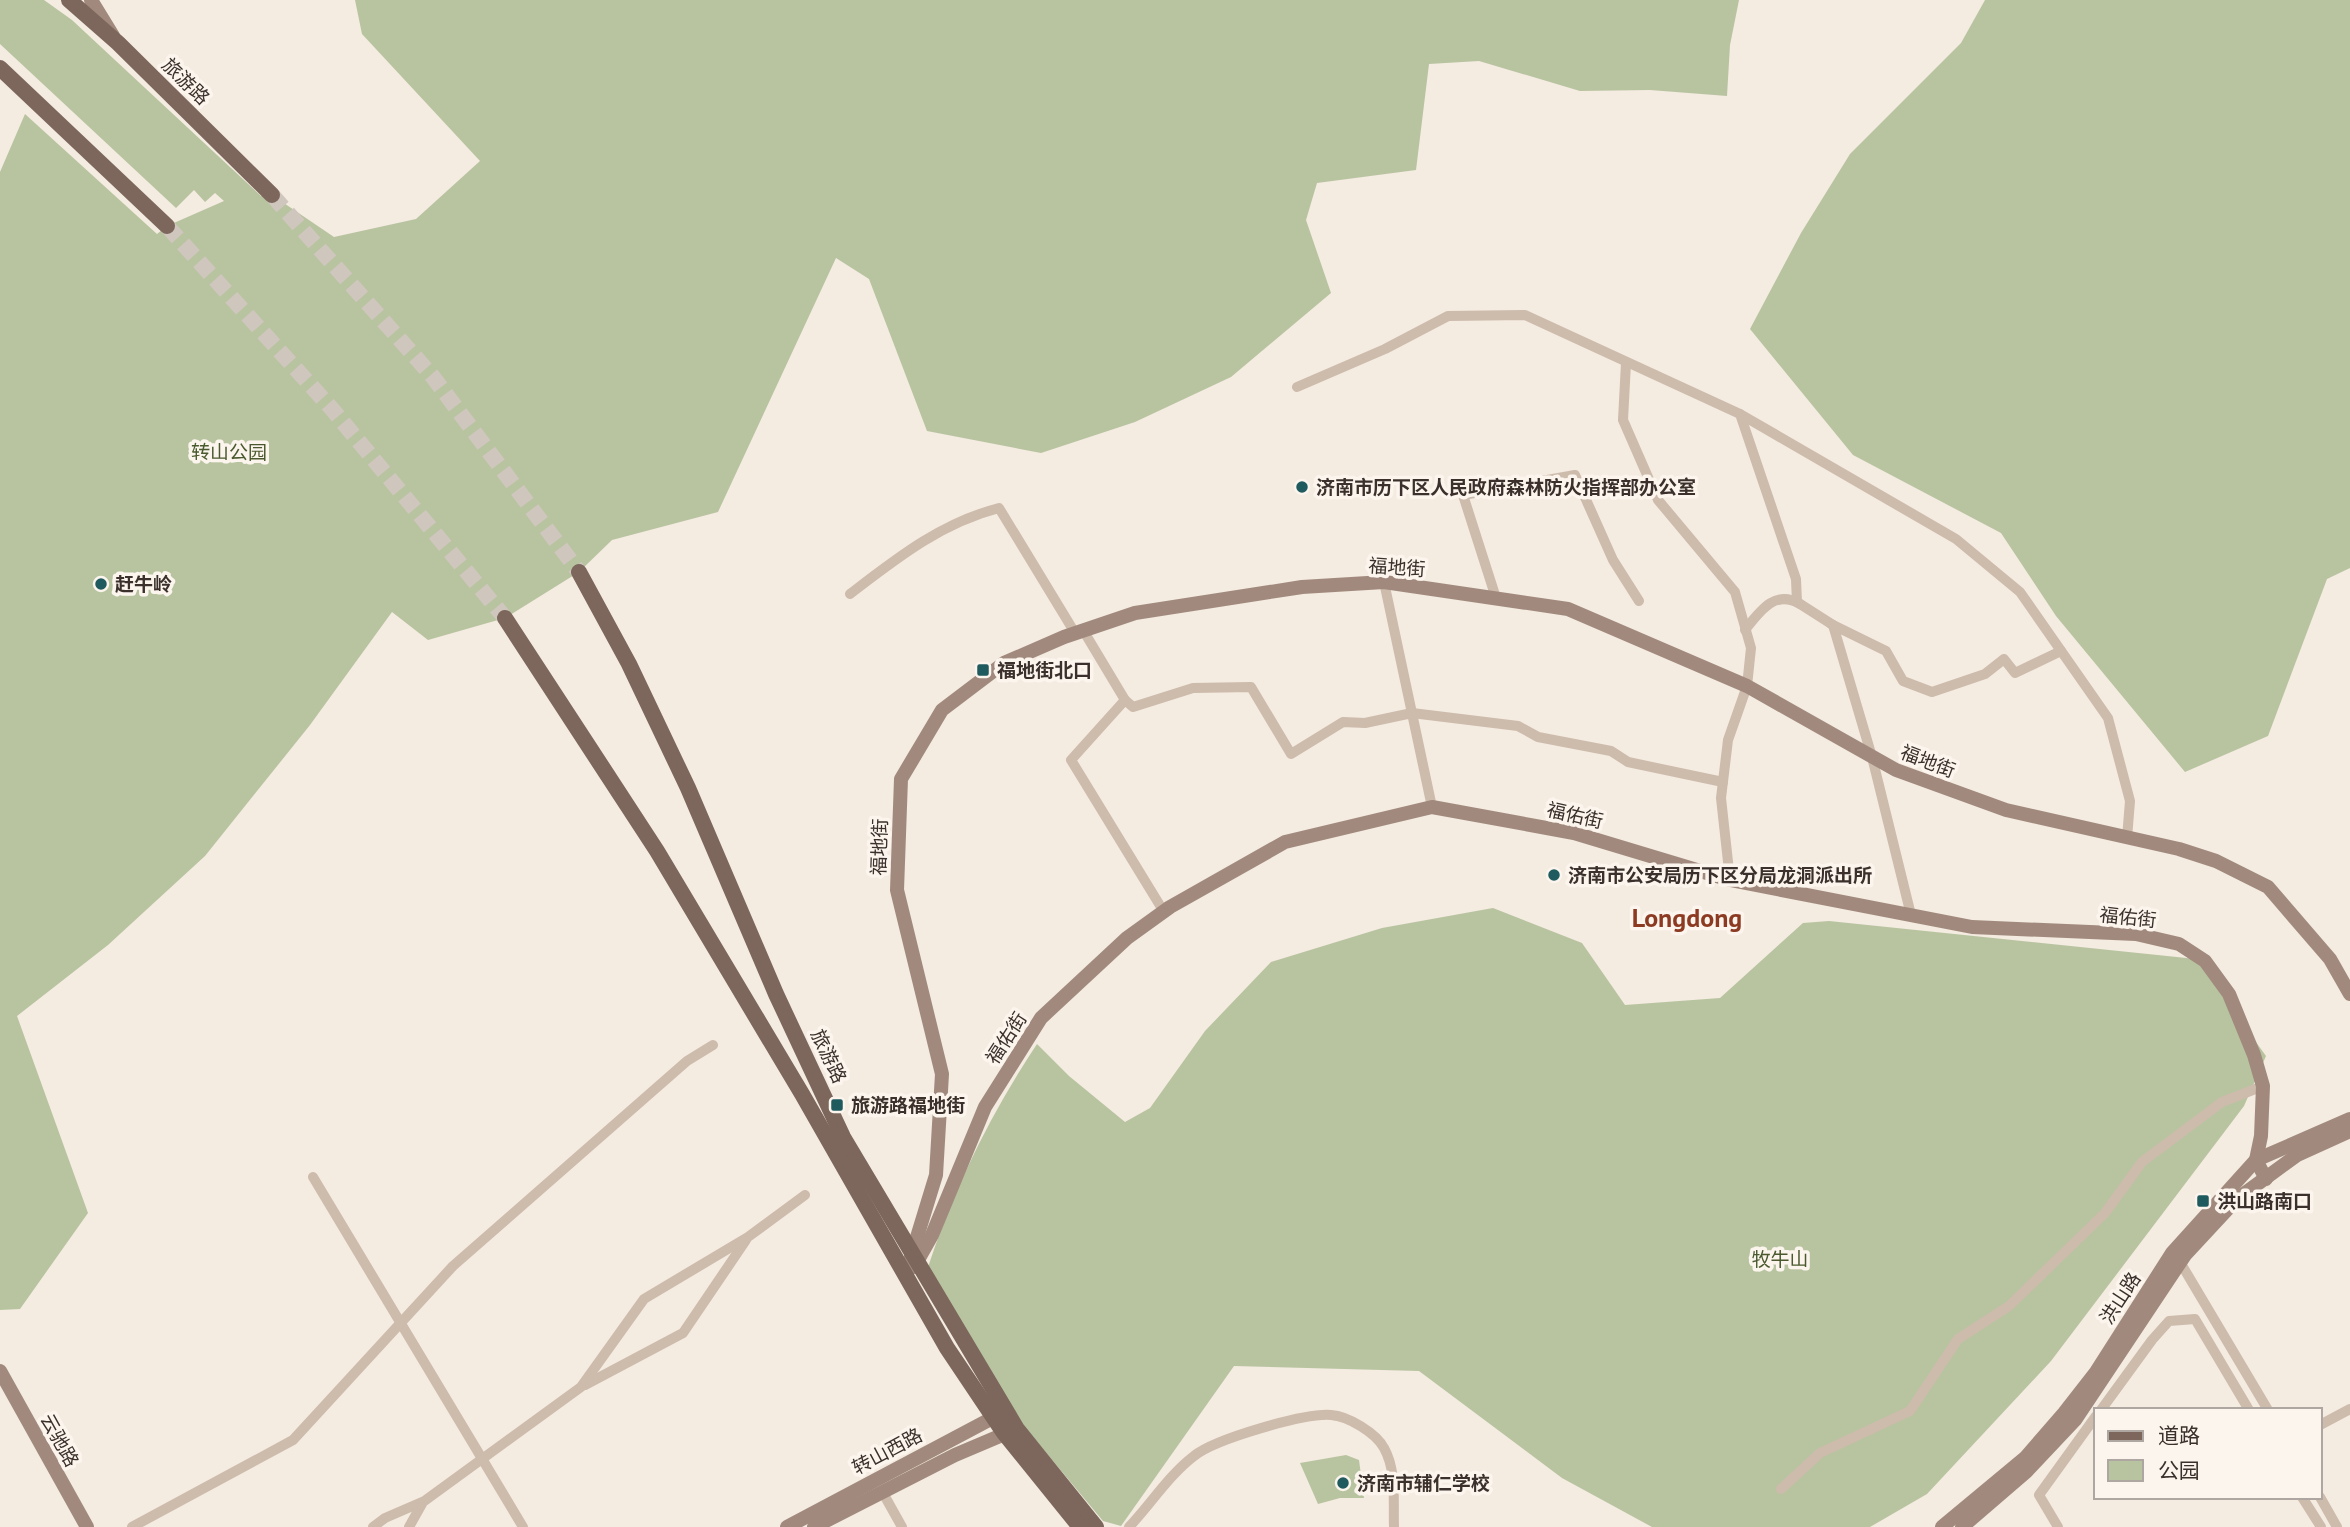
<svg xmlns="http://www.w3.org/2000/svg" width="2350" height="1527" viewBox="0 0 2350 1527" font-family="'PT Sans','Noto Sans SC',sans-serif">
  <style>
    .green { fill: #b8c4a0 }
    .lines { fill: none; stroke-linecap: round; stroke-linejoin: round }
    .primary-tunnel { stroke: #cfc6bd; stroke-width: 16; stroke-dasharray: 16 8; stroke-linecap: butt }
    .street { stroke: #cdbbac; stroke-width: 10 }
    .secondary { stroke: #a18a7d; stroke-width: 14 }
    .primary { stroke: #7d675c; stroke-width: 16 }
    .poi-dot { fill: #1f5a5e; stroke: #fbf5ee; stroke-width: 2.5 }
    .labels { text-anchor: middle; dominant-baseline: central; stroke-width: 7; stroke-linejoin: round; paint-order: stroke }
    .street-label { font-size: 19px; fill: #3b302b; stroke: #fbf5ee }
    .park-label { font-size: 19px; fill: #4a5a2e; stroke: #fbf5ee }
    .poi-label { font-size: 19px; font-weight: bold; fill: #3b302b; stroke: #fbf5ee; text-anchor: start }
    .district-label { font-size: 26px; font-weight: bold; fill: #8c3b22; stroke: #fbf5ee }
  </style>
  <rect width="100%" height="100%" fill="#f4ebe1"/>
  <g class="green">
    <path d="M0,0h44l28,20 189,176 11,-1 62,42 82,-18 64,-58 -118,-127 -7,-34h1384l-9,45 -3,51 -77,-6 -70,1 -101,-30 -50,3 -13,106 -99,13 -11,37 25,73 -100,84 -96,45 -94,31 -114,-22 -58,-152 -33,-21 -118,254 -106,28 -33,32 -74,46 -77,22 -36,-28 -82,113 -105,131 -97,89 -91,71 71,197 -68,96 -20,1v-1138l25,-58 132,120 10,-8 57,-25 -9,-8 -10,9 -11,-12 -18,18 -176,-164z"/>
    <path d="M1985,0h365v568l-23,11 -59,157 -83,36 -129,-156 -55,-83 -148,-78 -103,-126 51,-96 49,-79 111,-111z"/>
    <path d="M1493,908l89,35 43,62 95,-7 83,-75 26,-2 367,38 70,97 -22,50 -193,255 -124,133 -57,33h-218l-90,-49 -143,-107 -185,-5 -113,160 -18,-5 -89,-107 -87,-144c27,-82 63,-155 110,-226l32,32 56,46 25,-14 55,-77 66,-69 111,-34z"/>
    <path d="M1346,1455l13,5 5,38h-24l-22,6 -18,-41z"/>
  </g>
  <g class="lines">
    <g class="primary-tunnel">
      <path d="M272,195l161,182 146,195"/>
      <path d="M167,226l165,183 173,209"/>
    </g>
    <g class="street">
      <path d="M1626,363l-3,57 35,80 77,92 16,56 -4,38 -19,54 -7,58 9,82"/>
      <path d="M1297,387l88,-38 63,-33 77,-1 215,99 216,125 64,53 88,126 22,83 -3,37"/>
      <path d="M1740,414l56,165 1,23 36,23 39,132 39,158"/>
      <path d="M1384,582l48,225"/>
      <path d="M850,594c47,-36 91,-71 149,-86l76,125"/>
      <path d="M1496,598l-33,-103 112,-20 38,85 26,41"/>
      <path d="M1831,624l55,27 17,30 29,11 53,-18 19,-15 11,14 46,-22"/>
      <path d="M1083,630l42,70 -54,60 93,152"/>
      <path d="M1745,630c15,-19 30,-41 55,-26"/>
      <path d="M1125,700l8,7 60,-19 58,-1 40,67 52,-32 22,1 47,-10 106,13 20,11 73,14 17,11 95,20"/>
      <path d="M313,1177l210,350"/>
      <path d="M2180,1262l88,148"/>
      <path d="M585,1385l98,-52 63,-93"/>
      <path d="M2101,1410l51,-70 17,-19 26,-2 54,91"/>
      <path d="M2320,1425l30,-16"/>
      <path d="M1781,1489l39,-36 90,-42 48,-72 51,-33 96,-93 37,-51 80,-60 41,-16"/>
      <path d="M883,1493l19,34"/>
      <path d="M2302,1497l19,30"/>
      <path d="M2320,1497l17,30"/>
      <path d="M132,1527l161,-87 160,-174 234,-205 26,-16"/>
      <path d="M373,1527l12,-9 37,-16"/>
      <path d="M409,1527l14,-25 158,-115 63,-88 104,-62 57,-42"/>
      <path d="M1129,1527c22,-23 39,-51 65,-71 21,-17 110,-43 137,-41 17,1 45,18 53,33 13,23 9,54 10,79"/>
      <path d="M2058,1527l-19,-32 57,-79"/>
    </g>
    <g class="secondary">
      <path d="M91,0l22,36"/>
      <path d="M910,1260l26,-85 6,-101 -45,-184 4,-111 41,-69 62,-47 60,-26 71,-24 167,-26 82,-5 184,27 179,77 149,84 110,40 173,39 37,12 52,26 62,72 20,35"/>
      <path d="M914,1267l18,-32 53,-128 56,-89 86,-80 43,-31 115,-65 147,-35 142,26 156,47 242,47 164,7 43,10 26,17 24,33 25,61 9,31 -2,50 -5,24 10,19"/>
      <path d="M0,1371l87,156"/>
      <path d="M787,1527l215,-114"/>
      <path d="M814,1527l141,-72 59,-25"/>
      <path d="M1942,1527l83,-69 39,-45 32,-41 76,-119 84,-93 94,-41"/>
      <path d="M1962,1527l64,-55 49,-52 110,-165 52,-56 60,-44 53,-24"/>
    </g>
    <g class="primary">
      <path d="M69,0l49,43 154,152"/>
      <path d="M0,68l167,158"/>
      <path d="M579,572l50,92 59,124 88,206 67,143 174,292 79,98"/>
      <path d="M505,618l152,233 145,243 145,254 57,85 76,94"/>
    </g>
  </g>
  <g class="poi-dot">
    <circle cx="1302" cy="487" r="7"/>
    <circle cx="101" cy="584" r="7"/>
    <rect x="976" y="663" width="14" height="14" rx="3.5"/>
    <circle cx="1554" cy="875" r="7"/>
    <rect x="830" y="1098" width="14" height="14" rx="3.5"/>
    <rect x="2196" y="1194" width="14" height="14" rx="3.5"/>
    <circle cx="1343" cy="1483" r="7"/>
  </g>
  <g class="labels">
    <g class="street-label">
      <text transform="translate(186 81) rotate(44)">旅游路</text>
      <text transform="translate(1397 567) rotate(4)">福地街</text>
      <text transform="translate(1928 761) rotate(21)">福地街</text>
      <text transform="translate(1575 815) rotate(13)">福佑街</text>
      <text transform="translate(879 847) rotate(-88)">福地街</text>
      <text transform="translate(2128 917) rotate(6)">福佑街</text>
      <text transform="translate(1006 1038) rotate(-57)">福佑街</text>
      <text transform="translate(829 1056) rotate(65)">旅游路</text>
      <text transform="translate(2120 1298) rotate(-57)">洪山路</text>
      <text transform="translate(60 1440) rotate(61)">云驰路</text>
      <text transform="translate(887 1451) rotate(-28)">转山西路</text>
    </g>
    <g class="park-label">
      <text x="229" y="452">转山公园</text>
      <text x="1780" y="1259">牧牛山</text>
    </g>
    <g class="poi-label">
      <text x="1316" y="487">济南市历下区人民政府森林防火指挥部办公室</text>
      <text x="115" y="584">赶牛岭</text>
      <text x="997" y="670">福地街北口</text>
      <text x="1568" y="875">济南市公安局历下区分局龙洞派出所</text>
      <text x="851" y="1105">旅游路福地街</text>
      <text x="2217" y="1201">洪山路南口</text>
      <text x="1357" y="1483">济南市辅仁学校</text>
    </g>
    <g class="district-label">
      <text x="1687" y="917">Longdong</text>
    </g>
  </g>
  <rect x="2094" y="1408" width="228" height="91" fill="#fbf5ee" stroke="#aea6a0" stroke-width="2"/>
  <rect x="2108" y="1431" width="35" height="10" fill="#7d675c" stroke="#aea6a0" stroke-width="2"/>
  <text x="2158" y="1443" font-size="21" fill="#3b302b">道路</text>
  <rect x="2108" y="1460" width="35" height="21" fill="#b8c4a0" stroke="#aea6a0" stroke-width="2"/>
  <text x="2158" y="1478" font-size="21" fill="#3b302b">公园</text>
</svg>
